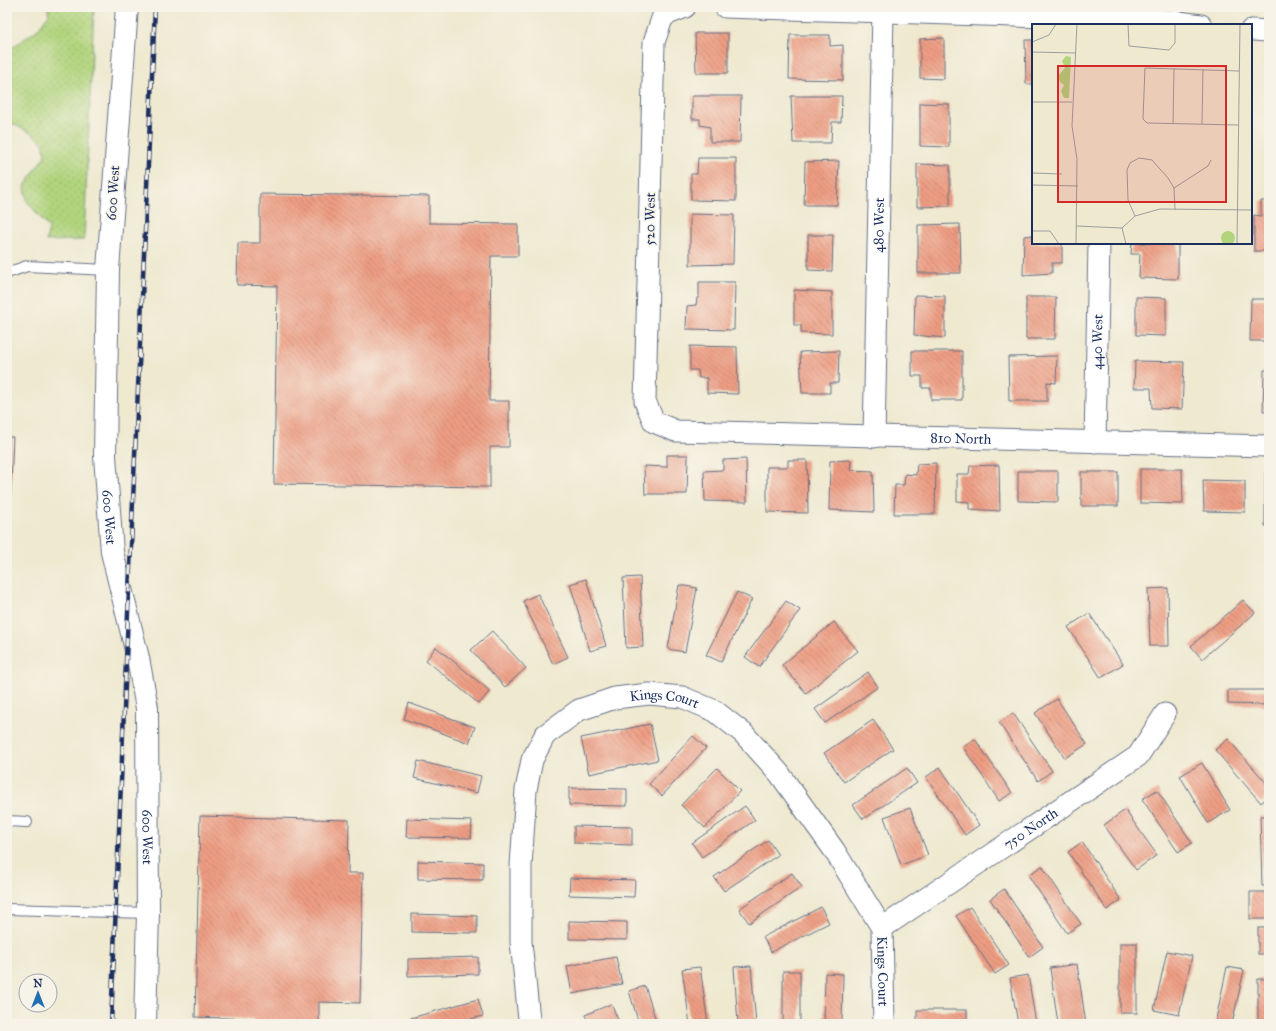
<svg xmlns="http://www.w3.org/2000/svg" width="1276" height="1031" viewBox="0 0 1276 1031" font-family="'IM FELL Great Primer',serif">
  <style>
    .grass { fill: url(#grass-dots); stroke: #66826e }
    .building { fill: url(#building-back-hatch) }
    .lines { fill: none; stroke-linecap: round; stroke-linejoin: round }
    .lane-casing { stroke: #657086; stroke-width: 12 }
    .street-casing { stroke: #657086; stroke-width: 23 }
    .secondary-casing { stroke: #657086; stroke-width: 24 }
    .lane { stroke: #fff; stroke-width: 10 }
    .street { stroke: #fff; stroke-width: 21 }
    .secondary { stroke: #fff; stroke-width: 22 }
    .rail-casing { stroke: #1b2f5e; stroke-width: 4.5 }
    .rail { stroke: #f7f3e8; stroke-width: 3; stroke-dasharray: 9; stroke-linecap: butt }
    .labels { text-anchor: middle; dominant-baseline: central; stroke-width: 3; stroke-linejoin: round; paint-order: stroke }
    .street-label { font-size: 14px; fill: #1b2f5e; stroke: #f7f3e8 }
    .inset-road { fill: none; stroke: #9a9fa2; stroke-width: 1 }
    .view { fill: #d62828; fill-opacity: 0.15; stroke: #d62828; stroke-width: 2 }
    .inset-edge { fill: none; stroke: #1b2f5e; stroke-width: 2 }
  </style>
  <defs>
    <pattern id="grass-dots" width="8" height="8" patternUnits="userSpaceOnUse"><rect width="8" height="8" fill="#b1d47d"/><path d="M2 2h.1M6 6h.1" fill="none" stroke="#98b66e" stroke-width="1.8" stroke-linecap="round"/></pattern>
    <pattern id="building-back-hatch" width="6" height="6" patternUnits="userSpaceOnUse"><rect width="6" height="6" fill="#ee9d82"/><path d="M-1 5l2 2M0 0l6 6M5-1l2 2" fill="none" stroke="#c0806e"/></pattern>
  </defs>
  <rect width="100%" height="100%" fill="#f7f3e8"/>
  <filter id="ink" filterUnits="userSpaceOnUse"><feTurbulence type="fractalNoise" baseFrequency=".025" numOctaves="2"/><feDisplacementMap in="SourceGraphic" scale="8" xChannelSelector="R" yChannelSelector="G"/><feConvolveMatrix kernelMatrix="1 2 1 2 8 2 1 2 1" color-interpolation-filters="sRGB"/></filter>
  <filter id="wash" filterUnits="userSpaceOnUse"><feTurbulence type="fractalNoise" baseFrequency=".012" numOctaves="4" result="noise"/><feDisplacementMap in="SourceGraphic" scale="16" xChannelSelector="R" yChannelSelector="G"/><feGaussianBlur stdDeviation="0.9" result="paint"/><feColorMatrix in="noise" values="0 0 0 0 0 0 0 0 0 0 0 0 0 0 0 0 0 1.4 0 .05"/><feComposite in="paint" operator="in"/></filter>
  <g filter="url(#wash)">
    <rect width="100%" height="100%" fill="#efe9d0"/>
    <path class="grass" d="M47,7h47l-10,233 -38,1 3,-13 -22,-27 -2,-15 20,-31 -2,-12 -12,-10 -20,-10 -4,-6v-66l30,-21 12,-16z"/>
    <g id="blocks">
      <g class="building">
        <path d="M695,33h33v40h-32z"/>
        <path d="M790,35h40v11l13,-1v35l-54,-1z"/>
        <path d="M944,38v41l-24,-1v-39z"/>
        <path d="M1025,40h8v44h-7z"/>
        <rect x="1267" y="58" width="2" height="43"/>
        <path d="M692,96h49l-1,46h-30v-15l-10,-2v-6h-8z"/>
        <path d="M791,96h51l-1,26h-9l-1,21h-38z"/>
        <path d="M920,103l29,1v43l-29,-1z"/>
        <path d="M698,158h38v43l-45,-1v-26h6z"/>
        <path d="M839,161l-2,44h-33l1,-43z"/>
        <path d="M917,164l33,1v41l-33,1z"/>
        <path d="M260,194l169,2v27l89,1v32h-27l-2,145h20v46h-19v40l-216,-3 3,-198 -40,-1 1,-42h22z"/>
        <path d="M1261,201h8v50h-15v-36l7,1z"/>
        <path d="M690,214l44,1 -1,49 -43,1z"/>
        <path d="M960,224l1,49h-43v-48z"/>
        <path d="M808,235h25l-1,36 -24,-1z"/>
        <path d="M1033,235v8h29v20h-10v10l-29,2 1,-39z"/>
        <path d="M1132,243h46v36l-39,-1 1,-24h-9z"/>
        <path d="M699,282h36l-1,48 -48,-1 1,-23 9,-1 1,-7 2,-1z"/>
        <path d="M794,290l38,2v42l-31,-1v-8h-7z"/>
        <path d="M915,295l30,1v42l-31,-3z"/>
        <path d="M1026,297h30l-1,42h-29z"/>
        <path d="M1136,297l30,1v38l-30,-1z"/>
        <path d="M1251,299h18v42h-19z"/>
        <path d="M690,346l47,1 1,47 -31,-1v-15h-8l-1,-8h-8z"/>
        <path d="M839,351l-1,32h-8v10h-28l-2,-41z"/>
        <path d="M912,351h50v49h-31v-12h-9v-12h-10z"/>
        <path d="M1057,356l-1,27 -9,-1v19h-38l-1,-44z"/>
        <path d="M1135,361l49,1 -2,47 -30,-1 -1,-20h-17z"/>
        <path d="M1264,370h5v41h-6z"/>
        <path d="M7,437h6l-5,120h-1z"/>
        <path d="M667,455h21l-1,39h-42l-1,-28 23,1z"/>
        <path d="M746,459l1,43 -42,-1 -1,-30 19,-1v-10z"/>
        <path d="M788,460h19l1,53 -41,-1v-45h21z"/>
        <path d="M851,460l-1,10 23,1 1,41 -45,-2 1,-49z"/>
        <path d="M936,463l-1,51h-41l1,-29h9l1,-11 11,1 1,-11z"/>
        <path d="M999,465l1,46 -31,-2v-7l-12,-1v-27h12l1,-8z"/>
        <path d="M1140,469h42l1,35 -43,-1z"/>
        <path d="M1018,471h40v31l-40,-1z"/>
        <rect x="1081" y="472" width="37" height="34"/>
        <path d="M1265,472l4,1v53h-4z"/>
        <path d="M1203,480l42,1v31l-41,-1z"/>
        <path d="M640,577l3,70 -17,1 -3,-70z"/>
        <path d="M586,579l20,67 -16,5 -20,-67z"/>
        <path d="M679,585l18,3 -12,64 -17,-3z"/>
        <path d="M1168,588l1,58h-19l-2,-57z"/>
        <path d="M737,592l15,7 -31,63 -15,-7z"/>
        <path d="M538,594l30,63 -15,7 -30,-63z"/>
        <path d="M1243,600l12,13 -53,46 -11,-13z"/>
        <path d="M786,601l14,9 -41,57 -14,-10z"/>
        <path d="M1089,613l34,51 -22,14 -33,-51z"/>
        <path d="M834,622l24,29 -52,42 -24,-28z"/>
        <path d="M492,631l34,37 -21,19 -34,-37z"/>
        <path d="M436,647l54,44 -11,13 -53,-44z"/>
        <path d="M868,672l10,15 -53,36 -10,-14z"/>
        <path d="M1228,690h41v15l-41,-1z"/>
        <path d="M1057,699l30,45 -22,14 -30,-45z"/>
        <path d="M409,703l66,24 -6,16 -65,-24z"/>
        <path d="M1013,713l39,58 -14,10 -39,-58z"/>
        <path d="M873,720l20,29 -49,33 -20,-29z"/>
        <path d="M650,724l8,36 -69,14 -8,-36z"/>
        <path d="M693,736l13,12 -44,48 -13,-12z"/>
        <path d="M975,739l37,54 -13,8 -36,-54z"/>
        <path d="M1228,739l41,47v10l-8,7 -46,-53z"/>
        <path d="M418,761l63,15 -4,17 -63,-15z"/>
        <path d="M1202,763l28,47 -22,13 -28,-47z"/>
        <path d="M940,767l39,58 -14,10 -39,-58z"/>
        <path d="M717,768l23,23 -35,37 -24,-23z"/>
        <path d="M907,768l10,15 -54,36 -10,-14z"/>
        <path d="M569,788l58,1v17l-58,-1z"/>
        <path d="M1157,790l35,53 -14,9 -36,-53z"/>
        <path d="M745,806l10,14 -53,37 -10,-14z"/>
        <path d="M910,808l18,47 -27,10 -17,-48z"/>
        <path d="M1125,810l32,45 -21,15 -32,-45z"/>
        <path d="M200,816l149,4 -1,53h15l-3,130 -41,-1v22h-65v-5l-59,-2z"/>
        <path d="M1260,816h9v70h-7z"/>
        <path d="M407,819l65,2 -1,17 -65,-1z"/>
        <path d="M574,826l58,1v18l-58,-2z"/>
        <path d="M768,840l10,15 -54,36 -10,-14z"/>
        <path d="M1082,842l39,58 -14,10 -39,-58z"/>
        <path d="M418,861l65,2v17l-65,-1z"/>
        <path d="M1042,866l39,58 -14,9 -39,-58z"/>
        <path d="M792,873l10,14 -53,36 -10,-14z"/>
        <path d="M570,878l65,2 -1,17 -65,-2z"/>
        <path d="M1004,889l39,58 -14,10 -39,-58z"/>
        <rect x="1250" y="892" width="19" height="27"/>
        <path d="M821,907l8,16 -58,29 -8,-15z"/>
        <path d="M970,907l39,58 -14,9 -39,-58z"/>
        <path d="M412,914l65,2v17l-65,-1z"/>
        <path d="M569,921l58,1v18l-58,-1z"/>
        <rect x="1258" y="928" width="11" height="26"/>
        <rect x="1120" y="943" width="17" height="70"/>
        <path d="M1167,951l25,5 -13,59 -25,-5z"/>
        <path d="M478,957v17l-70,2v-17z"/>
        <path d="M616,957l6,27 -50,10 -5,-28z"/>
        <path d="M1077,964l9,60h-28l-8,-56z"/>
        <path d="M751,966l5,58h-18l-4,-57z"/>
        <path d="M700,967l8,57h-18l-8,-55z"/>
        <path d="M1227,967l17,3 -12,54h-17z"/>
        <rect x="783" y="971" width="17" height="53"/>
        <path d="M825,973l18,1 -1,50h-18z"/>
        <path d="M1028,975l8,49h-18l-8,-46z"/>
        <rect x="1258" y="979" width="11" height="45"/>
        <path d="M645,986l12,38h-18l-10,-33z"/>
        <path d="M478,999l5,17 -32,8h-38l-2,-6z"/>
        <path d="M611,1004l9,20h-31l-4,-9z"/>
        <rect x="917" y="1010" width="50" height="14"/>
      </g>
    </g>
  </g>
  <g filter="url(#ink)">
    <use href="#blocks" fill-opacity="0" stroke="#657086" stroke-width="1"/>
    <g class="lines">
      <g class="lane-casing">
        <g id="lane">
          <path d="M7,273l20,-7 81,4"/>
          <path d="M7,821l20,1"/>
          <path d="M7,909l141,4"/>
        </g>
      </g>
      <g class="street-casing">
        <g id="street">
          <path id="s1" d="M685,7l-22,9 -9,26 -9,359 9,21 22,9 593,15"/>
          <path d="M725,7l446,14 30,4"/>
          <path d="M1251,30l18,1"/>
          <path id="s2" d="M874,437l9,-425"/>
          <path id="s3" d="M1095,442l4,-199"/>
          <path id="s4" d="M882,928l256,-172 27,-42"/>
          <path id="s5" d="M531,1024l-2,-5 -8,-77v-76l5,-76 6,-30 13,-25 34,-25 36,-12 34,-4 33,3 33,14 28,22 36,40 55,77 48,78 2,96"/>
        </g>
      </g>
      <g class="secondary-casing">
        <g id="secondary">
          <path id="s6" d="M127,7l-19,263 -3,186 7,96 26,106 9,50 1,205 -3,111"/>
        </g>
      </g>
      <use href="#lane" class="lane"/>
      <use href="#street" class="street"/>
      <use href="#secondary" class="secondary"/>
      <g class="rail-casing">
        <path id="rail" d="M111,1024l17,-411 27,-606"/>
      </g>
      <use href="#rail" class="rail"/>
    </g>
  </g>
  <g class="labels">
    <g class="street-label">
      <text transform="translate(113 193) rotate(-86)">600 West</text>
      <text transform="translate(650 219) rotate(-89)">520 West</text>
      <text stroke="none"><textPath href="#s2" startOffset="212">480 West</textPath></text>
      <text stroke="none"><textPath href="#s3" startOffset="100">440 West</textPath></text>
      <text stroke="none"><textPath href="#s1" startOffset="742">810 North</textPath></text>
      <text stroke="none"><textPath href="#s6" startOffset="511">600 West</textPath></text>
      <text stroke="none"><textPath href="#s5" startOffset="424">Kings Court</textPath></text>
      <text stroke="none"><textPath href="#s4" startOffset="179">750 North</textPath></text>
      <text stroke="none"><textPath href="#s6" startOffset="835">600 West</textPath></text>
      <text stroke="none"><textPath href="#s5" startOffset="796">Kings Court</textPath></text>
    </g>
  </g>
  <g transform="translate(1032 24)">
    <rect width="220" height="220" fill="#efe9d0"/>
    <path d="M34,32l5,1 -2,41h-5l-3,-7 3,-6 -4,-3 -2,-6 7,-8 -3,-7zM189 214a7 7 0 1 1 14 0a7 7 0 1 1-14 0Z" fill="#b1d47d"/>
    <path class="inset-road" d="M96,0l1,22 40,4 6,-7v-19M0,18l17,-7 7,-11M0,28l44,1M0,78h40M141,100l1,-56M170,100l1,-55M206,101l-91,-2 -4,-4 2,-51 94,3M0,149l30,1M0,161l46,1M142,164l34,-22 3,-6M103,192l-7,-16 -1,-30 3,-7 9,-5 13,2 16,18 6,10 1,22M44,202l46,2 13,-12 25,-7 92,1M90,204l4,16M0,207h18l9,13M44,220l1,-85 -5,-33 5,-102M205,220l3,-220"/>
    <path class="view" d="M26,42h168v136h-168z"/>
    <rect width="220" height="220" class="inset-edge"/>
  </g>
  <rect width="1276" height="1031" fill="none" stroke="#f7f3e8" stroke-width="24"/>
  <g transform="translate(38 993)"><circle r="19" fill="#f7f3e8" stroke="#9fa5b1"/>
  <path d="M0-3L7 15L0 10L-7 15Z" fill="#1f6fb2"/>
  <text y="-6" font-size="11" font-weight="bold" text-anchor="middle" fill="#1b2f5e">N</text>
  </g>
</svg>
